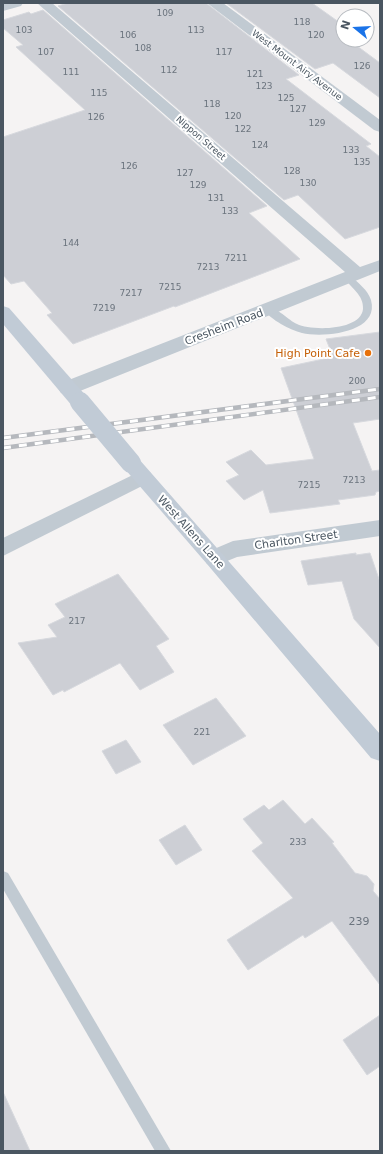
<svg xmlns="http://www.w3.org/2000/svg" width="383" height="1154" viewBox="0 0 383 1154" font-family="'DejaVu Sans',sans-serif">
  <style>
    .building { fill: #cdcfd5; stroke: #d7d9de }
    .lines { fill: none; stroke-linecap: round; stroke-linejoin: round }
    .lane { fill: #c1cad2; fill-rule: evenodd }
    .street { fill: #c1cad2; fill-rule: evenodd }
    .secondary { fill: #c1cbd6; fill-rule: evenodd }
    .rail-casing { stroke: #b5b8bd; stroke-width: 4.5 }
    .rail { stroke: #fff; stroke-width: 3; stroke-dasharray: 8; stroke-linecap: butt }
    .secondary-bridge { stroke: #c1cbd6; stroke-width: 20 }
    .food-dot { fill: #e8710a; stroke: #fff; stroke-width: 1.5 }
    .labels { text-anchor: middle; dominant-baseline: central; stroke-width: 4; stroke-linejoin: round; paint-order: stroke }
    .number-label { font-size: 9px; fill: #6b747e }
    .far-street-label { font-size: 9px; fill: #4a5661; stroke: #fff }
    .street-label { font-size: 11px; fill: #4a5661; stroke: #fff }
    .food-label { font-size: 11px; fill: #c56008; stroke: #fff; text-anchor: end }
    .near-number-label { font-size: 11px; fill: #6b747e }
  </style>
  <rect width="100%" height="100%" fill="#f5f3f3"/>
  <g class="building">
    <path d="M68,3h138l93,72 -13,4 85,65 -5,2 14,11v70l-35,12 -47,-44 -14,5 -226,-194z"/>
    <path d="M226,3h86l31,22v15h6l31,23v35l-47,-35 -18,6z"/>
    <path d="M43,10l224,196 -18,7 51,46 -125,48 -1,-1 -101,38 -26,-29 5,-2 -28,-32 -13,3 -8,-9v-138l82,-27 -69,-63 7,-2 -20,-17v-8l26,-8 2,2z"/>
    <path d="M380,332v87l-27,4 19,48 8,-1v21l-4,1 -1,3 -37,5 2,4 -70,9 -7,-23 -19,10 -18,-19 13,-6 -13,-13 25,-12 15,15 48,-6 -33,-91 52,-11 -7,-18z"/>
    <path d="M356,553v2l14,-2 10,29v66l-26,-29 -12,-38 -34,4 -7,-24z"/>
    <path d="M118,574l51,65 -13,7 18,26 -34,18 -20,-27 -56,29 -1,-2 -10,5 -35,-52 39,-6 -9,-12 17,-8 -10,-13z"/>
    <path d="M216,698l30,38 -53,29 -30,-40z"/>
    <path d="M126,740l15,22 -25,12 -14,-23z"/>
    <path d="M283,800l22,24 7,-6 22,24 -2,1 23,30 12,3 7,8 -1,7 7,8v86l-48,-64 -27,17 -2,-3 -55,35 -21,-30 66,-42 -41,-47 11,-8 -20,-24 21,-14 5,5z"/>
    <path d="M185,825l17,25 -26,15 -17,-25z"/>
    <path d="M380,1015v51l-13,9 -24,-35z"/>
    <path d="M3,1092l27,59h-27z"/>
  </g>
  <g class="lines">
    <g class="lane">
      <path d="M348,275l3,1c7,7 17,14 20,24 9,33 -48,38 -69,33 -12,-3 -31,-13 -39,-24l2,-2c9,-3 23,13 32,17 14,7 64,7 66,-15 1,-14 -12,-21 -19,-31z"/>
      <path d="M3,871l5,2 163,278h-16l-152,-262z"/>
    </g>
    <g class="street">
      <path d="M3,3h20l-2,3 -18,5z"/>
      <path d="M37,3h15l308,264 20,-7v11l-305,122 -7,2 -7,-2 -3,-5 3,-5 284,-111z"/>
      <path d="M207,3h16l157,117v12l-6,-2z"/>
      <path d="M143,470l7,2 3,5 -3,5 -147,74v-18z"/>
      <path d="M380,520v16l-143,21 -22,9 -8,-2 -3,-6 3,-6 26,-11z"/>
    </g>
    <g class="secondary">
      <path d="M3,306l6,2 78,89 3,5 -3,5 -7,2 -7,-2 -70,-83z"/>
      <path d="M131,456l7,2 242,276v27l-9,-3 -164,-194 -83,-96 -3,-5 3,-5z"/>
    </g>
    <g class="rail-casing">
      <g id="rail">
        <path d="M3,438l377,-49"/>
        <path d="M3,448l377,-51"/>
      </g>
    </g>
    <use href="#rail" class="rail"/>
    <path class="secondary-bridge" d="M80,402l51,61"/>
  </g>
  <circle class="food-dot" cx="368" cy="353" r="4"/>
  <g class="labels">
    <g class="number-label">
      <text x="165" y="13">109</text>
      <text x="302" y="22">118</text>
      <text x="24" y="30">103</text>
      <text x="196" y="30">113</text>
      <text x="128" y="35">106</text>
      <text x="316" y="35">120</text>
      <text x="143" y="48">108</text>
      <text x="46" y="52">107</text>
      <text x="224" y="52">117</text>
      <text x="362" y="66">126</text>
      <text x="169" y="70">112</text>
      <text x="71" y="72">111</text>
      <text x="255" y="74">121</text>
      <text x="264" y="86">123</text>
      <text x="99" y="93">115</text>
      <text x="286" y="98">125</text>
      <text x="212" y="104">118</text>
      <text x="298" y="109">127</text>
      <text x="233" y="116">120</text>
      <text x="96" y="117">126</text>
      <text x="317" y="123">129</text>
      <text x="243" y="129">122</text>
      <text x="260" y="145">124</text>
      <text x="351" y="150">133</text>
      <text x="362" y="162">135</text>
      <text x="129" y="166">126</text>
      <text x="292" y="171">128</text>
      <text x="185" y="173">127</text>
      <text x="308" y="183">130</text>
      <text x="198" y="185">129</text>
      <text x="216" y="198">131</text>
      <text x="230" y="211">133</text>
      <text x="71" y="243">144</text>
      <text x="236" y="258">7211</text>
      <text x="208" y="267">7213</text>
      <text x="170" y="287">7215</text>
      <text x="131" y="293">7217</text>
      <text x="104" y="308">7219</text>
      <text x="357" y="381">200</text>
      <text x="354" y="480">7213</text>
      <text x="309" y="485">7215</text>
      <text x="77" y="621">217</text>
      <text x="202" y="732">221</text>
      <text x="298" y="842">233</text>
    </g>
    <g class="far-street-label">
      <text transform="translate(297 65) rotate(37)">West Mount Airy Avenue</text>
      <text transform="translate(201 138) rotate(41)">Nippon Street</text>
    </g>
    <g class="street-label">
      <text transform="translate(224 327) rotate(-21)">Cresheim Road</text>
      <text transform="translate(191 532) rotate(48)">West Allens Lane</text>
      <text transform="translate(296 540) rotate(-8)">Charlton Street</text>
    </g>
    <g class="food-label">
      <text x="360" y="353">High Point Cafe</text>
    </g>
    <g class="near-number-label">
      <text x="359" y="921">239</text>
    </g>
  </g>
  <rect width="383" height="1154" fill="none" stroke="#4a5661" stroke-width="8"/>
  <g transform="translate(355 28) rotate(288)"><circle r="19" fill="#ffffff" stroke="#b7bbc0"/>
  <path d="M0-3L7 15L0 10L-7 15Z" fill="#1a73e8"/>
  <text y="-6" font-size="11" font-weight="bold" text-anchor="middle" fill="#4a5661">N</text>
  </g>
</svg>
